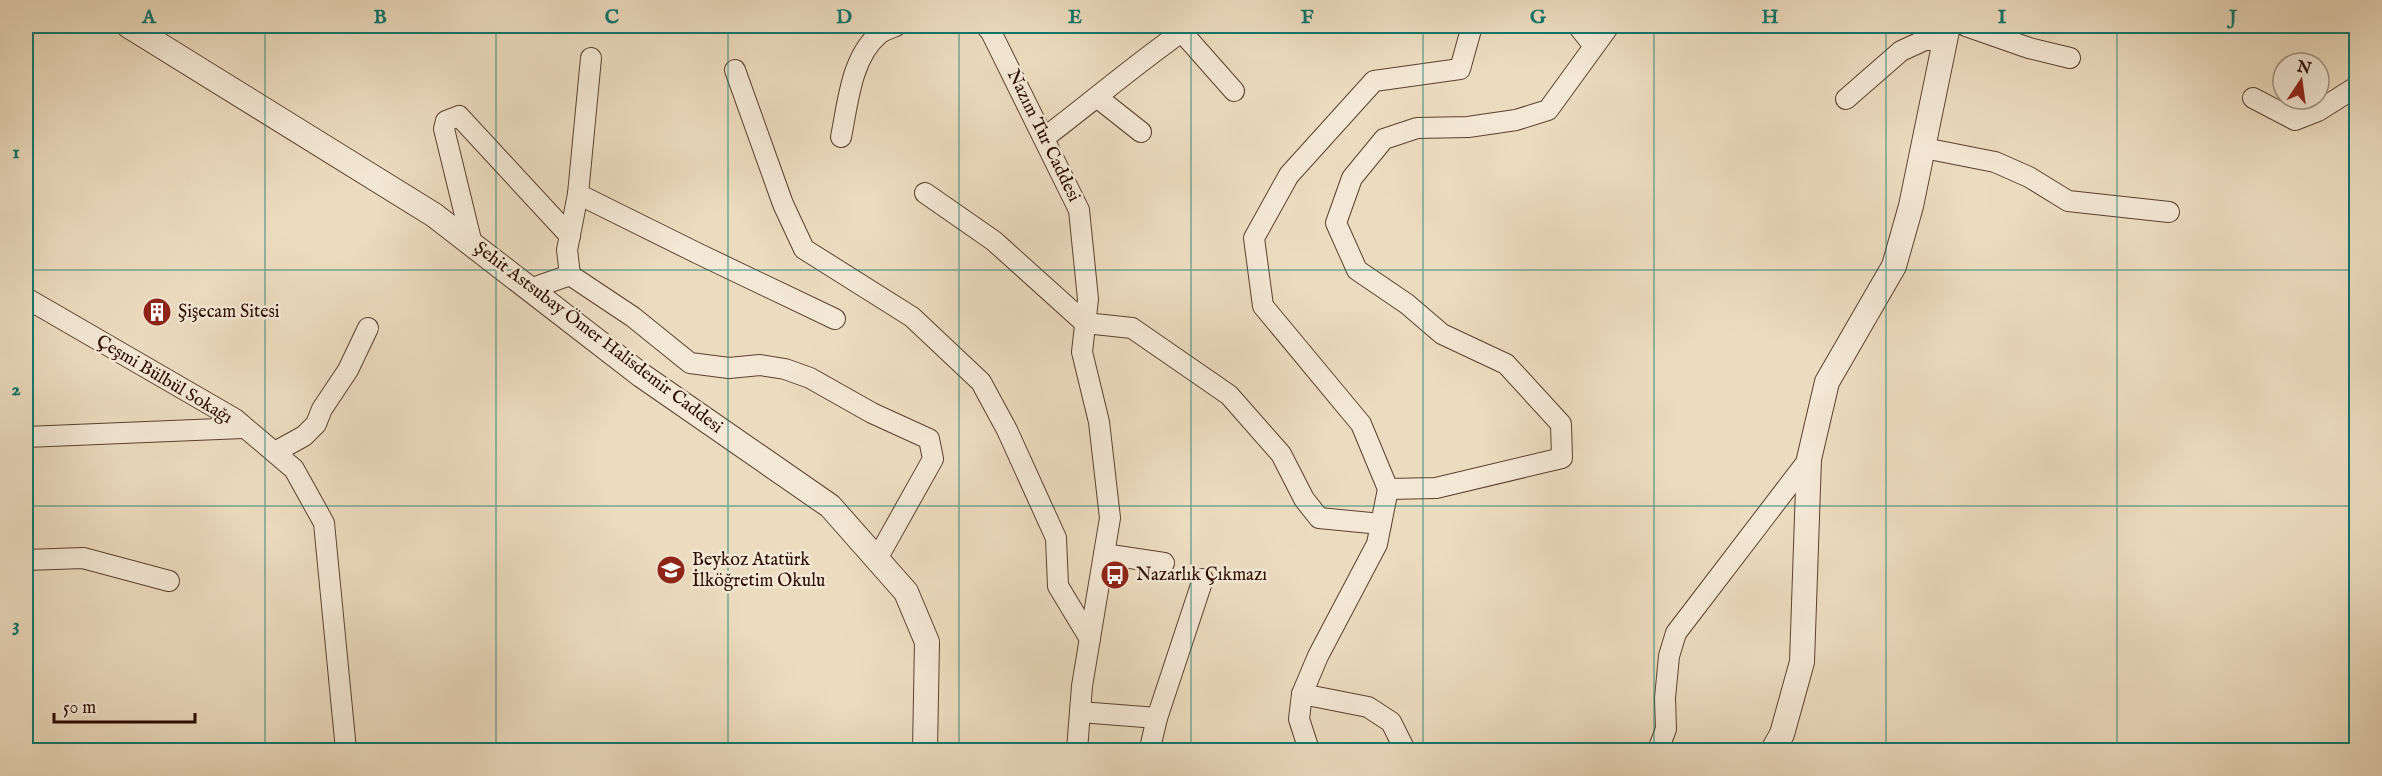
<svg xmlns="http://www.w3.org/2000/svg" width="2382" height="776" viewBox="0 0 2382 776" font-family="'IM FELL English',serif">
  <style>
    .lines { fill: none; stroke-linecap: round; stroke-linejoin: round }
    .minor-casing { stroke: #5b3f30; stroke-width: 22 }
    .tertiary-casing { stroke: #5b3f30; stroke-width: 26 }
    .minor { stroke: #f3e8d5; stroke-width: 20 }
    .tertiary { stroke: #f3e8d5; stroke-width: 24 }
    .grid { fill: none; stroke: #0f766e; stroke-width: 1.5; stroke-opacity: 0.55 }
    .labels { text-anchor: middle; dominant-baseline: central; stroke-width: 5; stroke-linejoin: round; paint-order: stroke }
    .street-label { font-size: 18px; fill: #2b0b00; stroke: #f3e8d5 }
    .poi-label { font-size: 18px; fill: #2b0b00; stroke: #f3e8d5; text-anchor: start }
    .neatline { fill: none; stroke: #0f766e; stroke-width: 2 }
    .grid-label { font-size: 20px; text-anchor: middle; font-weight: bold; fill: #0f766e }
  </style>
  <rect width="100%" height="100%" fill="#ecdcbf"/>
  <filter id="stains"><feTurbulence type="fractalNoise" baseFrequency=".00333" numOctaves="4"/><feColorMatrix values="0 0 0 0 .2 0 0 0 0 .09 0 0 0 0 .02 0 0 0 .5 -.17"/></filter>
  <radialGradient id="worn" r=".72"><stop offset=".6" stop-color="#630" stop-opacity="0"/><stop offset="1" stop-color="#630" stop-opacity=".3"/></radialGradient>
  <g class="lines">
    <g class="minor-casing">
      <g id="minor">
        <path d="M986,26l5,6 88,178 9,89 -6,53 17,70 11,96 -28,168 -5,64"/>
        <path d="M1578,26l15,19"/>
        <path d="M1966,26l63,22 41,10"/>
        <path d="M1181,31l53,60"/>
        <path d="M735,70l48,134 21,45 108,68 69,65 26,48 49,108 2,48 32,53"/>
        <path d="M1098,98l43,34"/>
        <path d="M2253,98l42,22 23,-9 38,-24"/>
        <path d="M1846,99l55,-48 24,-11h19"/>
        <path d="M841,137c7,-34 10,-79 38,-103 5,-4 12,-6 17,-8"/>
        <path d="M1044,138c49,-37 95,-77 146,-112"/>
        <path d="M1924,148l71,14 34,15 39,24 101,11"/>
        <path d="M925,193l69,48 91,82 47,5 97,67 52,59 23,45 15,19 62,6"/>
        <path d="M578,194l121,60 136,65"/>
        <path d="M472,244l-28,-115 2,-8 13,-5 111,120"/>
        <path d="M570,275l63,42 57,46 39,5 31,-3 25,4 25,9 62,35 57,26 4,20 -56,100"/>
        <path d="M530,289l40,-14 -3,-25 11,-56 13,-136"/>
        <path d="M26,298l209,121 59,50 30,54 22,227"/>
        <path d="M26,437l217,-9"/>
        <path d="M275,452l29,-16 12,-12 6,-15 26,-39 20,-42"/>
        <path d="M1388,489l48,-1 126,-30 -1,-34 -55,-60 -64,-30 -35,-30 -50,-34 -21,-47 16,-45 32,-39 33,-11 51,-1 48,-7 32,-10 61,-84"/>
        <path d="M1104,554l60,9"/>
        <path d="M26,560l57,-2 86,23"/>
        <path d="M1302,694l66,13 23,15 14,28"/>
        <path d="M1080,712l77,6 46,-139"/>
        <path d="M1151,750l-1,-2 7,-30"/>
        <path d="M1309,750l-10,-31 3,-25 16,-38 59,-112 11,-55 -27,-65 -98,-118 -9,-68 35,-63 85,-94 86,-12 12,-43"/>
        <path d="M1658,750l8,-21 -1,-31 4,-42 7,-23 133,-174"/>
      </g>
    </g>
    <g class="tertiary-casing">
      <g id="tertiary">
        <path d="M129,26l305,189 207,160 189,131 76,86 21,50 -2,108"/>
        <path d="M1773,750l9,-16 20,-72 7,-203 18,-77 67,-116 17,-60 37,-180"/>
      </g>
    </g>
    <use href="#minor" class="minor"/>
    <use href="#tertiary" class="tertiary"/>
  </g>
  <path class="grid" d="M265,26v724M496,26v724M728,26v724M959,26v724M1191,26v724M1423,26v724M1654,26v724M1886,26v724M2117,26v724M26,270h2330M26,506h2330"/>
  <defs>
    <g id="building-disc" transform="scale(1.5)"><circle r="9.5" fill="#8f2418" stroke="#f3e8d5"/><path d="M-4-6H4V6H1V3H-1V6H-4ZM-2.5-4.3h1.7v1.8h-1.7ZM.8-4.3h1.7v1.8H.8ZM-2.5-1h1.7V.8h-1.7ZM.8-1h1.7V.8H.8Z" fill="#fff"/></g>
    <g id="school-disc" transform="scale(1.5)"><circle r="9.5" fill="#8f2418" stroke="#f3e8d5"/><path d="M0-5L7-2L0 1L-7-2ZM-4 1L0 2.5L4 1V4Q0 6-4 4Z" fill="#fff"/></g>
    <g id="bus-disc" transform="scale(1.5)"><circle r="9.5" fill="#8f2418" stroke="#f3e8d5"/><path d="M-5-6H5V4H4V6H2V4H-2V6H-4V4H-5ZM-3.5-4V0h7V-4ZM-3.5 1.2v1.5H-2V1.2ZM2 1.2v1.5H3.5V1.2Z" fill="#fff"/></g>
  </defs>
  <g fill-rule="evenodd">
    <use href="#building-disc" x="157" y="312"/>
    <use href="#school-disc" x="671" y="570"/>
    <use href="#bus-disc" x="1115" y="575"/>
  </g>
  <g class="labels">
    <g class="street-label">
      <text transform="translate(1043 136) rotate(64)">Nazım Tur Caddesi</text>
      <text transform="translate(598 338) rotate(37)">Şehit Astsubay Ömer Halisdemir Caddesi</text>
      <text transform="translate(164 380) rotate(31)">Çeşmi Bülbül Sokağı</text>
    </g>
    <g class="poi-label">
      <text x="178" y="312">Şişecam Sitesi</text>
      <text x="692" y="560">Beykoz Atatürk<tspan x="692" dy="21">İlköğretim Okulu</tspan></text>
      <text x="1136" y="575">Nazarlık Çıkmazı</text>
    </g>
  </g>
  <rect width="2382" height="776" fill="none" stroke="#ecdcbf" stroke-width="66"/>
  <g transform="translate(2301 81) rotate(13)"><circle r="28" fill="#f3e8d5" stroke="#a39080" stroke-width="1.5"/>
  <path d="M0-4.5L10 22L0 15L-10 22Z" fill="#8f2418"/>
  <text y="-9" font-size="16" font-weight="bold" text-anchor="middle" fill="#2b0b00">N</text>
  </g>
  <path d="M54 713v9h141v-9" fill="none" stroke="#2b0b00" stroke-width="3"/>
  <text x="63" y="713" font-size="18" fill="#2b0b00" stroke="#f3e8d5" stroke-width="4.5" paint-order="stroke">50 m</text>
  <rect x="33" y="33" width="2316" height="710" class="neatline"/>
  <g class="grid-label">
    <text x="149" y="23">A</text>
    <text x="380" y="23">B</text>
    <text x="612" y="23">C</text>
    <text x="844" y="23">D</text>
    <text x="1075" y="23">E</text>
    <text x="1307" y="23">F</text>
    <text x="1538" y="23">G</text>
    <text x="1770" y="23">H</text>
    <text x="2002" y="23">I</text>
    <text x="2233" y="23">J</text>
    <text x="16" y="158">1</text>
    <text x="16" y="395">2</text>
    <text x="16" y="631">3</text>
  </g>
  <rect width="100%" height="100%" filter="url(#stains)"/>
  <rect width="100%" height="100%" fill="url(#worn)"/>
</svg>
